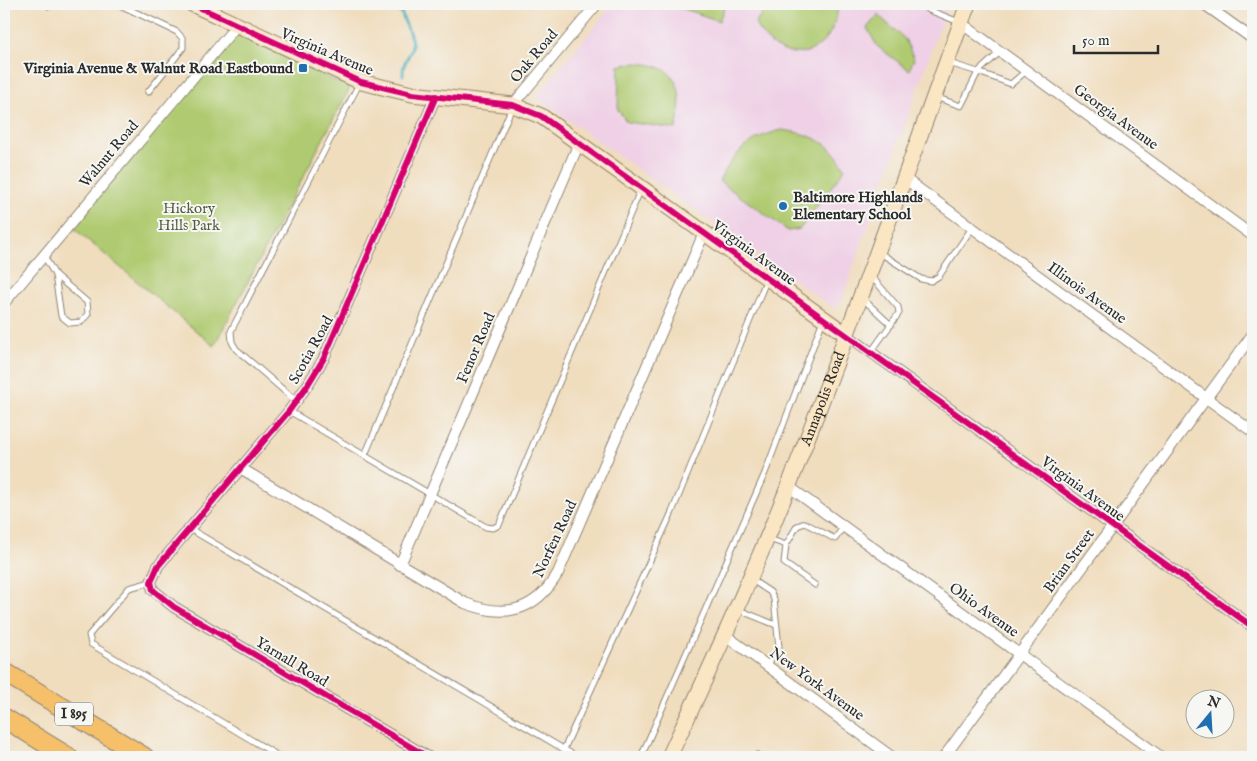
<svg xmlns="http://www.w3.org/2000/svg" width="1257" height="761" viewBox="0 0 1257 761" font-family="'IM FELL English',serif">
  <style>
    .built { fill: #efd0e6 }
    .park { fill: #afca70; stroke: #6d7a4e }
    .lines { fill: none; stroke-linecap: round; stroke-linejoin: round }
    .stream { stroke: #3facbe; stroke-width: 3 }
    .lane-casing { stroke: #8e8474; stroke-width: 7 }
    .street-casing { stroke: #8e8474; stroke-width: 12 }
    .secondary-casing { stroke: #8e8474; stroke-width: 17 }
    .highway-casing { stroke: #8e8474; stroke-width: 21 }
    .lane { stroke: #fff; stroke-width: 5 }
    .street { stroke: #fff; stroke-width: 10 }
    .secondary { stroke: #fbe6c4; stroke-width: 15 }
    .highway { stroke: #f6c06b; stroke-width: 19 }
    .cycleway-casing { stroke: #f6f6f2; stroke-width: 9 }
    .cycleway { stroke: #d6006c; stroke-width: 6 }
    .poi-dot { fill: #1f6fb2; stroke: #f6f6f2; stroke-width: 2 }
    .labels { text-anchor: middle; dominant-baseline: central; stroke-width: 4; stroke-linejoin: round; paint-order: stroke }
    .shield { fill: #f6f6f2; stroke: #686867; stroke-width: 1 }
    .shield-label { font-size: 14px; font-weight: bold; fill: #2b2b2b }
    .street-label { font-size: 15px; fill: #2b2b2b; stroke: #f6f6f2 }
    .poi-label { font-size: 15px; font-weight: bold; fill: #2b2b2b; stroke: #f6f6f2; text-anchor: end }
    .park-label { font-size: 15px; fill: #535b40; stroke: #f6f6f2 }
  </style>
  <rect width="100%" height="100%" fill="#f6f6f2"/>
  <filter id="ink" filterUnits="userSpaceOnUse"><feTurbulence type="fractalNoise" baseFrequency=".02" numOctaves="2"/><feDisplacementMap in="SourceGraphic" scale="10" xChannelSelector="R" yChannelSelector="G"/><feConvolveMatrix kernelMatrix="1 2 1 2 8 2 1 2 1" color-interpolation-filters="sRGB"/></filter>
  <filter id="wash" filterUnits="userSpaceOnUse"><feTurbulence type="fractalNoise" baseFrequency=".0096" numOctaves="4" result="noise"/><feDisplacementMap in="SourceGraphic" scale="20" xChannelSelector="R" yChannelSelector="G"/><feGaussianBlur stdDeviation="1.12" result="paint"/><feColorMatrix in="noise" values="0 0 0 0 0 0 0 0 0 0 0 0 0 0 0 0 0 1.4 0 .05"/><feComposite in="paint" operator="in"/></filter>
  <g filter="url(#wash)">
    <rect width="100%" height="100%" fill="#f0ddbe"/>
    <path class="built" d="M613,4h335l-106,295 -7,10 -299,-212z"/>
    <g class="park">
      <path d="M670,4h56l-7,17z"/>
      <path d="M769,4h64l5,3c-6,53 -57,63 -83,17z"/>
      <path d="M878,15l27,24 9,20 -5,11 -32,-24 -10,-18z"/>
      <path d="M236,34l114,54 -136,258 -143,-120z"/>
      <path d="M633,63c47,1 52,26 43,66l-49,-7 -9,-12 1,-44z"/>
      <path d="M782,130c30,4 49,12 63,39l-45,60 -12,2 -69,-50c17,-30 29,-43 63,-51z"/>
    </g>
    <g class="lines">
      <g class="stream">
        <path d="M358,4l42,8"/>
        <path d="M400,4c0,15 12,27 12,41 -1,12 -10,15 -9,30"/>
      </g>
    </g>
  </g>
  <g filter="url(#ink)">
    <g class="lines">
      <g class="lane-casing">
        <g id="lane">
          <path d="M46,4l3,2 8,-2"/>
          <path d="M118,4l59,28 6,7v9l-35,44"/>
          <path d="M921,4l8,6 30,12"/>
          <path d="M949,63l29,9 22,-20"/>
          <path d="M935,97l26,9 17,-34 33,12 15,-13"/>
          <path d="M880,253l41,26 10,2 8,-5 33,-48"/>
          <path d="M44,256l11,19"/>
          <path d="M55,275l32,27 1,12 -7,8 -11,1 -9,-7z"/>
          <path d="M871,276l27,31 1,6 -28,39"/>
          <path d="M863,299l28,26"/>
          <path d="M296,401l-60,-52 -4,-7 -1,-11 129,-249"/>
          <path d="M289,411l197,116 7,1 6,-3 141,-334"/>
          <path d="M365,455l147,-348"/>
          <path d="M190,529l387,228"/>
          <path d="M769,539l17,6 -2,18 31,22"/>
          <path d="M786,545l11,-19 8,-3 30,16 9,-13"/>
          <path d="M752,580l18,12 4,7 5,48 -12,19"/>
          <path d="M151,582l-22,6 -40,47 2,9 189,113"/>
          <path d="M739,610l37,15"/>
          <path d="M564,749l108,-237 94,-231"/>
          <path d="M757,755l2,2"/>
          <path d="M641,757l124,-284 58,-153"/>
        </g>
      </g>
      <g class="street-casing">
        <g id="street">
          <path d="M1204,4l49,35"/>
          <path d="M961,23l292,213"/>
          <path d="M513,105l84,-101"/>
          <path d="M904,178l349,254"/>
          <path d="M4,303l233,-278"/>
          <path d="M847,335l406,292"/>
          <path d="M242,469l223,134c41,16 71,8 93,-30l146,-340"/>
          <path d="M788,486l373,271"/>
          <path d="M400,565l179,-422"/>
          <path d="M725,635l167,122"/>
          <path d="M428,757l-254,-150 -21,-17 -2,-8 7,-16 131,-155 18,-25 17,-28 112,-262"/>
          <path d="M944,757l309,-423"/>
        </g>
      </g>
      <g class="secondary-casing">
        <g id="secondary">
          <path d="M192,4l169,78 51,12 101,11 28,11 306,219"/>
          <path id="s1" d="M669,757c42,-90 83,-180 120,-272 63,-159 120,-321 179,-481"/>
        </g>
      </g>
      <g class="highway-casing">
        <g id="highway">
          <path d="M4,672l140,85"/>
          <path d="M4,718l64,39"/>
        </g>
      </g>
      <use href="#lane" class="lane"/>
      <use href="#street" class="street"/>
      <use href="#secondary" class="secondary"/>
      <use href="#highway" class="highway"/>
      <g class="cycleway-casing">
        <g id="cycleway">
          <path d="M192,4l169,78 51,12 101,11 28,11 712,511"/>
          <path d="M428,757l-254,-150 -21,-17 -2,-8 7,-16 131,-155 18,-25 17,-28 112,-262"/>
        </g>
      </g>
      <use href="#cycleway" class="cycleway"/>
    </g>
  </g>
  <g class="poi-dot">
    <rect x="298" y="63" width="10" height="10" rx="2.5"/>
    <circle cx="783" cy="206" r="5"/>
  </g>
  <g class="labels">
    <rect class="shield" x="55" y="702.5" width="38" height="23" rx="4"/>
    <g class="shield-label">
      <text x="74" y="714">I 895</text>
    </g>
    <g class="street-label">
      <text transform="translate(327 52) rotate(23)">Virginia Avenue</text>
      <text transform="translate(534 56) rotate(-50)">Oak Road</text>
      <text transform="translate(1116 117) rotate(36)">Georgia Avenue</text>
      <text transform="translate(109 154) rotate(-50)">Walnut Road</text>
      <text transform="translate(754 253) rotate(36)">Virginia Avenue</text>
      <text transform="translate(1087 293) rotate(36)">Illinois Avenue</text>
      <text transform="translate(476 348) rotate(-67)">Fenor Road</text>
      <text transform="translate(311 350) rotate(-61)">Scotia Road</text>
      <text stroke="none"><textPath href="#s1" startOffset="390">Annapolis Road</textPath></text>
      <text transform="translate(1083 489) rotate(36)">Virginia Avenue</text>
      <text transform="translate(555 539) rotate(-65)">Norfen Road</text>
      <text transform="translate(1069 561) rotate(-54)">Brian Street</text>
      <text transform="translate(984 610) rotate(36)">Ohio Avenue</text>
      <text transform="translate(292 662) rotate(31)">Yarnall Road</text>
      <text transform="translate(817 684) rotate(36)">New York Avenue</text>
    </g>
    <g class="poi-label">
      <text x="293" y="68">Virginia Avenue &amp; Walnut Road Eastbound</text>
      <text x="793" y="197" text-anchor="start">Baltimore Highlands<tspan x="793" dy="17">Elementary School</tspan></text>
    </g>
    <g class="park-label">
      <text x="189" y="208">Hickory<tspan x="189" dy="17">Hills Park</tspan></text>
    </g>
  </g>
  <rect width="1257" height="761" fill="none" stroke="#f6f6f2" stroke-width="20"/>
  <g transform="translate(1210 714) rotate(18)"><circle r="24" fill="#f6f6f2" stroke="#a5a5a2"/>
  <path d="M0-4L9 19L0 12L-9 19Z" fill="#1f6fb2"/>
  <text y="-8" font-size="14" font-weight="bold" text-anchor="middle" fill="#2b2b2b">N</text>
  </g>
  <path d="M1074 45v8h84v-8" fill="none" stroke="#2b2b2b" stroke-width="2.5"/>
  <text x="1082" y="45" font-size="15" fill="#2b2b2b" stroke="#f6f6f2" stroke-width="4" paint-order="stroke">50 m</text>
</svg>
